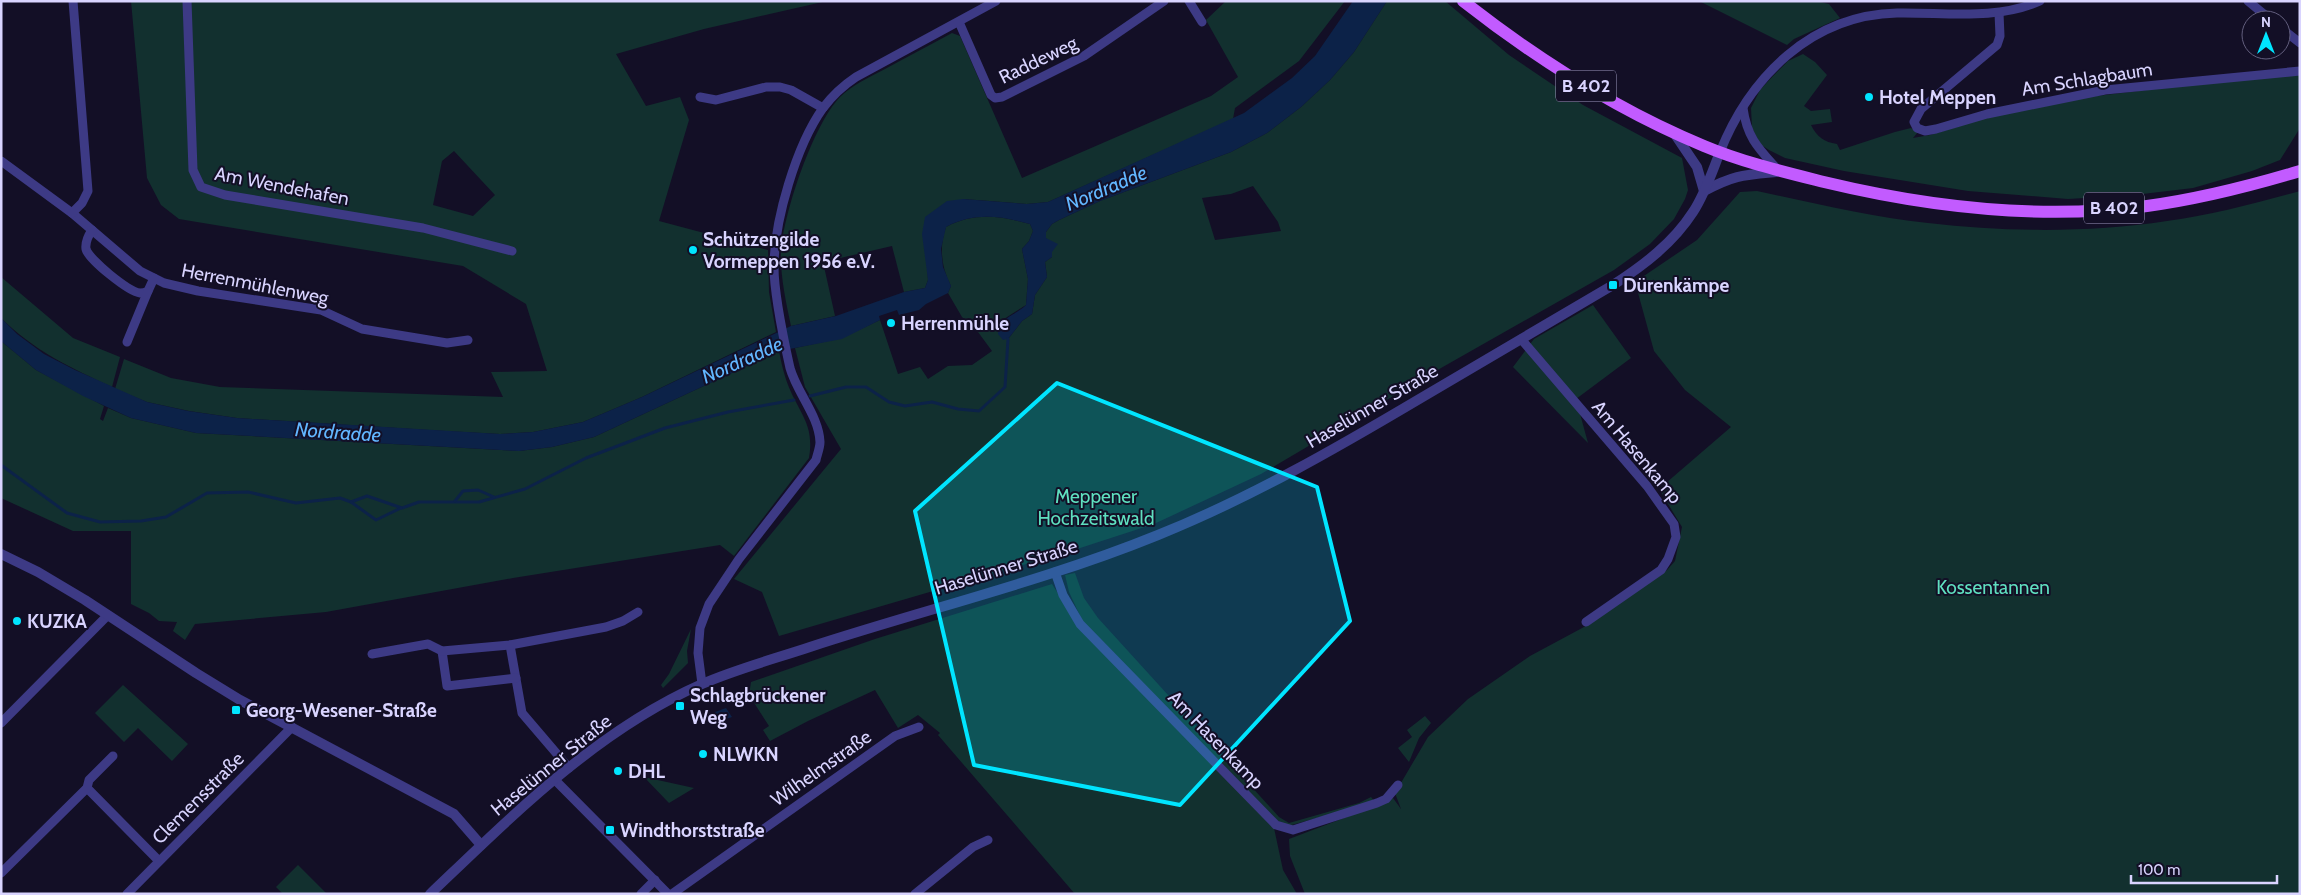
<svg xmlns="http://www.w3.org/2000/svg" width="2301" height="895" viewBox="0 0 2301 895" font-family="Cabin,sans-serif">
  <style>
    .green { fill: #12302f; fill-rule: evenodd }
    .water { fill: #0c2248 }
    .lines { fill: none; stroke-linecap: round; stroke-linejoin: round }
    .stream { stroke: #0c2248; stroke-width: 3 }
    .minor { stroke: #3d3a85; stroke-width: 9 }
    .tertiary { stroke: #3d3a85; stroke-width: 10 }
    .primary { stroke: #c25bff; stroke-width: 12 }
    .marked { fill: #00e5ff; fill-opacity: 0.2; stroke: #00e5ff; stroke-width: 4; stroke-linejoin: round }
    .poi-dot { fill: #00e5ff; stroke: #130f26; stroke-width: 2 }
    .labels { text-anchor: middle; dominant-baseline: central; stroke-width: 4; stroke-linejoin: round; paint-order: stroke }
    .shield { fill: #130f26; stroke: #9e99be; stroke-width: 1 }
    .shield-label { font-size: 18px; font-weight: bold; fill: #d9d4ff }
    .street-label { font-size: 19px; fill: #d9d4ff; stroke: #130f26 }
    .poi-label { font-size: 19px; font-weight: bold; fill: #d9d4ff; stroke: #130f26; text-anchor: start }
    .park-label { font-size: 19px; fill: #5fe0c0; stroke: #130f26 }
    .water-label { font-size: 20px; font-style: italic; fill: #62b6ff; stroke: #130f26 }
  </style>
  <rect width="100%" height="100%" fill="#130f26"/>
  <g class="green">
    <path d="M131,1h696l-123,28 -88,25 30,52 34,-9 9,23 -30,101 109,29 1,42 7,40 -134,65 -59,25 -50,10 -33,2 -55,-3 -208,-13 -48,-7 -42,-9 -32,-13 9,-30 47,19 49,9 283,10 -12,-25 56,-1 -21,-67 -63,-38 -284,-47 -18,-14 -14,-27zM454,151l41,44 -22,21 -40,-11 9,-44z"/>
    <path d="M1226,1h119l-46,60 -64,47 -2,11 -185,83 -21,2 -64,-5 -36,60 1,21 -3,8 -21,4 -12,-46 -69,16 12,54 -44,10c-5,-24 -11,-50 -10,-75 3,-39 32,-126 59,-154 12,-12 30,-20 45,-28 22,-12 45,-24 67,-36l8,3 62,142 189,-82 27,-19 -32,-57z"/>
    <path d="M1387,1h58l64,54 74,50 99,53 6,32 -3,9 -11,20 -24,25 -36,26 -180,102 -173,102 -107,50 -80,26 -295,86 -17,-44 -28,-13 107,-130 -36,-62 -10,-39 47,-10 38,-18 18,54 22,-7 8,12 20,-13 24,-1 20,-14 -14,-19 -16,-15 -14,-24 3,-7c-10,-19 -12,-39 -5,-59 28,-15 55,-11 84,-3l3,7 -4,10 -7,8 6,30 -2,26 -22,14 4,20 14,-18 10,-7 3,-19 12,-18 -2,-15 7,-5 -2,-15 -4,-4v-6l6,-8 7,-4 41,-19 131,-49 36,-19 34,-26 29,-27 24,-28zM1253,186l25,36 3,9 -66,9 -13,-42 29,-4z"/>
    <path d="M1699,1h117l13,3 11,14 -46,21 -7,6z"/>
    <path d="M1803,54l12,8 12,13 -23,31 7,5 19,-2 2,13 -21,3c6,12 13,17 26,19l3,6 55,-18 16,-4 7,4 -5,6 17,-3 55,-17 70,-17 150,-18 95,-8v53l-20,32 -28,11 -59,17 -59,7 -66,4 -100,-8 -124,-20 -59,-13 -16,-8 -9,-6 -8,-16 -1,-20 9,-18 13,-14 15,-15z"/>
    <path d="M1757,191c56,12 113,26 171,32 78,9 161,10 239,-2 45,-6 89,-18 133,-30v703h-995l-15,-38 -1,-17 97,-37 7,-4 8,11 -6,-16 33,-56 40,-38 62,-43 54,-29 83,-57 8,-9 7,-34 -23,-38 72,-62 -46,-37 -31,-39 -19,-69 62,-42 43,-48z"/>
    <path d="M1,277l72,61 47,19 -8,30c-41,-19 -79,-37 -111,-69z"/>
    <path d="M1593,305l38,53 -55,41 12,44 -75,-76 21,-28z"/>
    <path d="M1,341l35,29 68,36 -4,13 3,2 5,-13 23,10 65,15 323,18 33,-4 42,-10 185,-86c3,15 6,28 12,41 12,26 23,35 18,66l-75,98 -14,-11 -207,33 -187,34 -131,12 -10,16 -12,-9 4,-9 -18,-1 -10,-8 -18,-9v-73h-58l-72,-33z"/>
    <path d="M1075,573l9,25 14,20 181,199 10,6 70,-20 12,-6 4,5 -87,24 -10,-5 -195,-199 -14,-30 -4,-17z"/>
    <path d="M1052,584l26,41 196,203 9,42 14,24h-222l-137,-159 2,-2 -22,-18 -20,13 -23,-38 -67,31 -38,20 -7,-11 6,-4 -20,-31 2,-13 124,-43z"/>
    <path d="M691,629l-4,22 1,12 -25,25 -2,-3 8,-11z"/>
    <path d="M123,685l65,59 -16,17 -34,-33 -14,14 -29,-29z"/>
    <path d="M1425,716l6,7 -12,15 -10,24 -11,-14 14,-11 -5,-7z"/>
    <path d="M644,777l50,11 -25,15z"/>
    <path d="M298,865l29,29h-44l-7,-7z"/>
  </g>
  <g class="water">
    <path d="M1353,1h34l-33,51 -24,28 -29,27 -34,26 -36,19 -131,49 -41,19 -7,4 -6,8v6l12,6 -6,8v5l-7,5 2,15 -12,18 -3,19 -10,7 -14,18 -5,1 -5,-6c1,-17 17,-18 28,-29l2,-26 -6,-30 7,-8 4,-10 -3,-7c-29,-8 -56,-12 -84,3l-5,22 2,18 8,19 -3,7 -22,11 -7,6 -20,5 -2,-5 -18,6 1,4 -38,19 -63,12 -185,86 -42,10 -33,4 -323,-18 -65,-15 -48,-22 -47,-26 -35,-29v-23l16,16 27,20 31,16 72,32 41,9 49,7 263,16 33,-2 50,-10 59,-25 149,-71 45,-10 68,-24 21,-4 3,-8 -6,-46 3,-17 22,-16 16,-2 64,5 21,-2 196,-89 48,-35 23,-22z"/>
    <path d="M726,708l6,9 -9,3 -7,-2 -1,-6z"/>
  </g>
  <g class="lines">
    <g class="stream">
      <path d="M810,396l36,-9h20l23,15 16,4 27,-4 26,7 21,2 26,-24 3,-48"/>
      <path d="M1,465l66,48 33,9 41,-1 25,-4 41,-24 41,-1 48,11 44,-5 11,4 16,-6 35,12 17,-6h60l46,-13 61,-31 79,-30 63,-16 66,-12"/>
      <path d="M455,501l8,-10 15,-1 16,7"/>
      <path d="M351,502l25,18 25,-12"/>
    </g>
    <g class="minor">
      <path d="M187,1l6,169 8,17 24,8 198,33 89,23"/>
      <path d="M1189,1l13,21"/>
      <path d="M2248,1l23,19"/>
      <path d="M1999,13l1,23 -3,9 -76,64 -7,13 3,6 8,3 11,-2 51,-15 118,-24 195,-19"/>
      <path d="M959,22l32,73 4,3 7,-1 82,-41 80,-55"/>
      <path d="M2281,28l19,15"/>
      <path d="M700,97l16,3 50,-13h14l11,3 32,18"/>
      <path d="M1743,108c4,30 16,41 35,62"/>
      <path d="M1720,152c30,-75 91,-137 177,-139 47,-1 98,8 143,-12"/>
      <path d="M1,161l71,52 68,58 24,12 34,8 123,19 41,19 85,14 21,-3"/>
      <path d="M72,213l10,-10 6,-12 -15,-190"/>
      <path d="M92,230c-4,6 -7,12 -6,19 2,10 43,43 54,44 2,0 6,-1 8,-2l6,-13"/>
      <path d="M1521,339l126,147 27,38 2,13 -8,22 -7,11 -75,52"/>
      <path d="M127,342l21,-51"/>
      <path d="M1055,572l8,23 17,29 196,201 17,5 84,-27 9,-4 12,-14"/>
      <path d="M510,645l12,68 47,55"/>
      <path d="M442,651l5,35 69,-8"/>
      <path d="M372,654l56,-10 14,7 68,-6 96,-18 17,-6 15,-9"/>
      <path d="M702,684l-4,-31 2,-25 9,-24 30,-45 77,-99c1,-5 4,-12 4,-18 -1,-26 -23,-49 -30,-74 -6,-27 -16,-74 -16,-101 0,-46 22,-121 49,-159 9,-12 21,-23 33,-31l140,-76"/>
      <path d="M1,723l107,-108"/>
      <path d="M555,780l113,114"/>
      <path d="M87,788l71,72"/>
      <path d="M1,873l86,-85 2,-8 24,-24"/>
      <path d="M127,894l165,-167"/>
      <path d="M641,894l14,-14"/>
      <path d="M672,894l223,-158 24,-9"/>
      <path d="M915,894l58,-47 15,-7"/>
    </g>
    <g class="tertiary">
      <path d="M1674,133l23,34 7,24"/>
      <path d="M1704,191c30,-16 39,-16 72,-19"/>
      <path d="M1,554l37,18 47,28 111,73 44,27 214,114 27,31"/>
      <path d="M430,894c82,-78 167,-164 272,-210 34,-15 72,-25 108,-37 116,-38 235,-66 348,-112 92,-37 177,-86 263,-137 64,-38 128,-75 192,-113 31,-20 60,-42 80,-73 12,-18 19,-40 27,-60"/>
    </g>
    <path class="primary" d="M1463,1c74,58 154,109 241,145 38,16 80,26 120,36 104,25 216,38 323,24 52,-7 103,-20 153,-35"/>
  </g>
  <path class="marked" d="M1057,383l260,104 33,134 -170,184 -206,-40 -59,-254z"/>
  <g class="poi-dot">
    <circle cx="1869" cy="97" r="5"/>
    <circle cx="693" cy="250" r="5"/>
    <rect x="1608" y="280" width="10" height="10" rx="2.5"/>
    <circle cx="891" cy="323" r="5"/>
    <circle cx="17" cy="621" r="5"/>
    <rect x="675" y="701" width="10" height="10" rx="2.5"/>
    <rect x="231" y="705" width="10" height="10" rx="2.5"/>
    <circle cx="703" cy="754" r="5"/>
    <circle cx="618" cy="771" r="5"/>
    <rect x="605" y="825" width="10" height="10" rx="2.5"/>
  </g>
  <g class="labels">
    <g class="shield">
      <rect x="1556" y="70.5" width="60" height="31" rx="4"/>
      <rect x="2084" y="192.5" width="60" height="31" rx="4"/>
    </g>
    <g class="shield-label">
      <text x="1586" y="86">B 402</text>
      <text x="2114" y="208">B 402</text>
    </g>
    <g class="street-label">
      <text transform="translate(1038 60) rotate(-26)">Raddeweg</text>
      <text transform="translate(2087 79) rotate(-9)">Am Schlagbaum</text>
      <text transform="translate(282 186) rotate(11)">Am Wendehafen</text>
      <text transform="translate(255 284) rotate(11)">Herrenmühlenweg</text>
      <text transform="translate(1372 406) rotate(-30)">Haselünner Straße</text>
      <text transform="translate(1637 452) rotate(50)">Am Hasenkamp</text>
      <text transform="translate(1006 567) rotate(-17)">Haselünner Straße</text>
      <text transform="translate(1216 740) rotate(46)">Am Hasenkamp</text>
      <text transform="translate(551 765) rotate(-39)">Haselünner Straße</text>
      <text transform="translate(821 768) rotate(-35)">Wilhelmstraße</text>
      <text transform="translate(198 798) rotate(-45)">Clemensstraße</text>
    </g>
    <g class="poi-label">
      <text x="1879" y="97">Hotel Meppen</text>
      <text x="703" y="239">Schützengilde<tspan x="703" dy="22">Vormeppen 1956 e.V.</tspan></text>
      <text x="1623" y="285">Dürenkämpe</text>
      <text x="901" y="323">Herrenmühle</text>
      <text x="27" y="621">KUZKA</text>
      <text x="690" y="695">Schlagbrückener<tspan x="690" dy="22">Weg</tspan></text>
      <text x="246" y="710">Georg-Wesener-Straße</text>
      <text x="713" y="754">NLWKN</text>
      <text x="628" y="771">DHL</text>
      <text x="620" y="830">Windthorststraße</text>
    </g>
    <g class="park-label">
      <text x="1096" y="496">Meppener<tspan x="1096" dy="22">Hochzeitswald</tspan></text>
      <text x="1993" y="587">Kossentannen</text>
    </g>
    <g class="water-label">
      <text transform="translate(1106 188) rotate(-23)">Nordradde</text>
      <text transform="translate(742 360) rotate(-24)">Nordradde</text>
      <text transform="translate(338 432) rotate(4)">Nordradde</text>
    </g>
  </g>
  <rect width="2301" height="895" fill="none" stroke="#d9d4ff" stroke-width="5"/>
  <g transform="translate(2266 35)"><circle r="24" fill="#130f26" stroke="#625e7d"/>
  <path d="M0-4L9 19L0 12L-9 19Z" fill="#00e5ff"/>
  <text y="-8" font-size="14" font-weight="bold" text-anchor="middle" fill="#d9d4ff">N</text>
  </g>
  <path d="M2131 875v8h146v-8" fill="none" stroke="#d9d4ff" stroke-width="2.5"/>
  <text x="2138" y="875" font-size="15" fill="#d9d4ff" stroke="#130f26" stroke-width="4" paint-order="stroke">100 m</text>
</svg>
